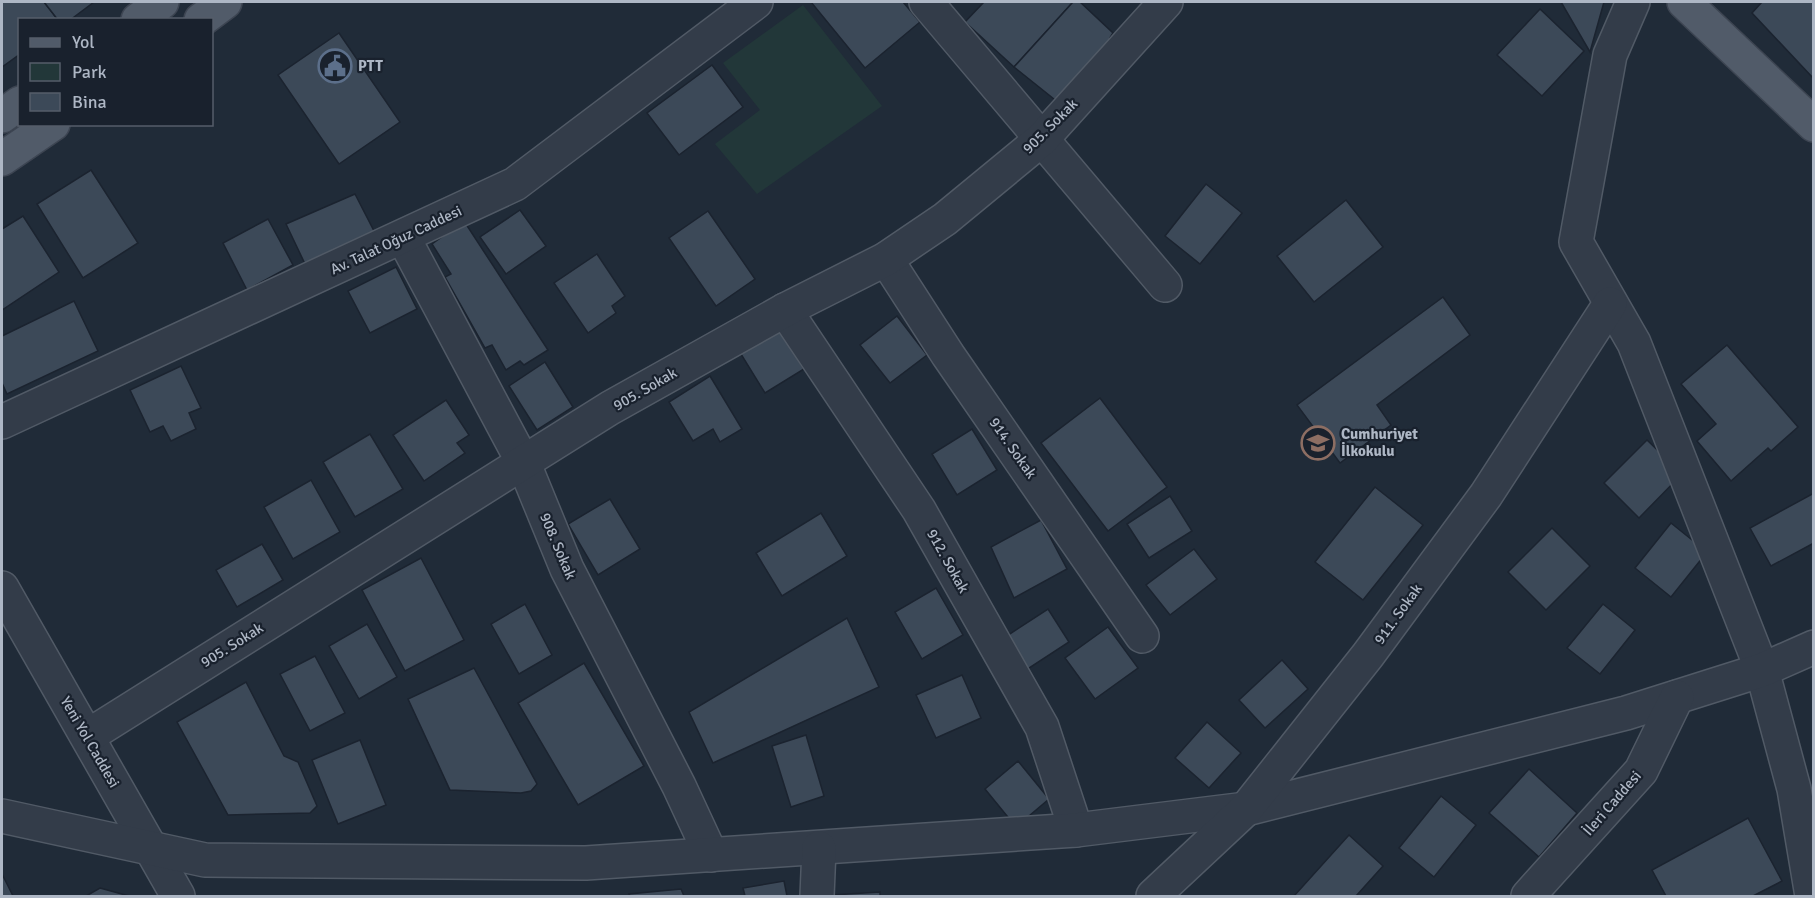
<svg xmlns="http://www.w3.org/2000/svg" width="1815" height="898" viewBox="0 0 1815 898" font-family="Signika,sans-serif">
  <style>
    .green { fill: #223739 }
    .building { fill: #3c4958; stroke: #1b232f; stroke-width: 1.5 }
    .lines { fill: none; stroke-linecap: round; stroke-linejoin: round }
    .minor-casing { stroke: #515a66; stroke-width: 36 }
    .major-casing { stroke: #3d4552; stroke-width: 36 }
    .minor { stroke: #333c49; stroke-width: 33 }
    .major { stroke: #515b69; stroke-width: 33 }
    .labels { text-anchor: middle; dominant-baseline: central; stroke-width: 4.5; stroke-linejoin: round; paint-order: stroke }
    .poi-label { font-size: 15px; font-weight: bold; fill: #aeb7c5; stroke: #19212d; text-anchor: start }
    .street-label { font-size: 15px; fill: #aeb7c5; stroke: #19212d }
  </style>
  <rect width="100%" height="100%" fill="#202b38"/>
  <path class="green" d="M803,5l79,101 -125,88 -42,-50 45,-34 -37,-47z"/>
  <g class="building">
    <path d="M2,2h42l14,18h-38v34l-18,13z"/>
    <path d="M44,2h50l-24,18h-12z"/>
    <path d="M811,2h92l17,20 -55,46z"/>
    <path d="M984,2h89l-59,65 -49,-45z"/>
    <path d="M1073,2h7l33,31 -3,5 3,3 -54,62 -45,-36z"/>
    <path d="M1561,2h43l-14,50z"/>
    <path d="M1762,2h52v77l-62,-66z"/>
    <path d="M1540,9l44,42 -42,45 -45,-41z"/>
    <path d="M339,33l61,89 -61,42 -61,-89z"/>
    <path d="M712,65l31,42 -64,48 -32,-42z"/>
    <path d="M91,170l47,73 -55,35 -46,-74z"/>
    <path d="M1206,184l36,29 -42,51 -35,-28z"/>
    <path d="M355,194l20,39 -69,33 -20,-42z"/>
    <path d="M1346,200l37,47 -69,55 -37,-46z"/>
    <path d="M520,210l26,36 -40,28 -26,-37z"/>
    <path d="M708,211l47,68 -39,27 -47,-68z"/>
    <path d="M23,216l36,56 -57,38v-81z"/>
    <path d="M268,219l25,46 -46,25 -24,-47z"/>
    <path d="M464,221l84,129 -24,15 -4,-4 -14,9 -14,-25 -7,3 -40,-71 6,-3 -19,-30z"/>
    <path d="M597,254l28,42 -13,10 4,7 -28,20 -34,-50z"/>
    <path d="M396,267l21,42 -47,24 -22,-42z"/>
    <path d="M1443,297l27,38 -93,70 14,20 -51,38 -43,-58z"/>
    <path d="M74,301l24,50 -91,43 -5,-11v-47z"/>
    <path d="M897,316l30,39 -37,28 -30,-38z"/>
    <path d="M775,322l29,47 -39,24 -29,-47z"/>
    <path d="M1727,345l71,82 -27,24 -3,-3 -37,33 -34,-40 19,-17 -35,-40z"/>
    <path d="M545,362l28,45 -36,23 -28,-44z"/>
    <path d="M181,366l20,42 -12,5 7,16 -25,12 -8,-15 -13,6 -20,-42z"/>
    <path d="M710,376l32,53 -22,13 -7,-13 -20,12 -24,-39z"/>
    <path d="M1100,398l67,89 -59,44 -67,-88z"/>
    <path d="M446,400l23,35 -12,8 8,10 -41,28 -31,-46z"/>
    <path d="M972,429l25,41 -40,25 -25,-41z"/>
    <path d="M370,434l33,55 -48,28 -32,-55z"/>
    <path d="M1647,440l35,34 -43,44 -35,-35z"/>
    <path d="M311,480l29,52 -47,27 -29,-52z"/>
    <path d="M1375,487l48,38 -60,75 -48,-38z"/>
    <path d="M1814,493v50l-43,23 -21,-38z"/>
    <path d="M1170,496l22,35 -43,27 -22,-34z"/>
    <path d="M610,499l30,50 -42,26 -30,-51z"/>
    <path d="M821,513l26,43 -65,40 -26,-43z"/>
    <path d="M1041,520l26,49 -53,29 -23,-51z"/>
    <path d="M1671,523l36,29 -36,45 -36,-29z"/>
    <path d="M1552,528l38,38 -44,44 -38,-38z"/>
    <path d="M262,544l21,36 -46,27 -21,-37z"/>
    <path d="M1194,549l23,30 -47,36 -24,-30z"/>
    <path d="M421,558l43,82 -59,31 -43,-81z"/>
    <path d="M936,588l27,47 -41,24 -27,-47z"/>
    <path d="M525,604l27,51 -33,19 -28,-50z"/>
    <path d="M1603,604l32,26 -35,44 -33,-26z"/>
    <path d="M1048,609l21,33 -49,32 -21,-33z"/>
    <path d="M847,618l32,69 -166,76 -24,-51z"/>
    <path d="M367,624l30,53 -38,22 -30,-53z"/>
    <path d="M1108,627l30,41 -43,31 -30,-41z"/>
    <path d="M315,656l30,57 -35,18 -30,-57z"/>
    <path d="M1282,660l26,29 -43,39 -26,-28z"/>
    <path d="M584,663l60,103 -66,39 -60,-102z"/>
    <path d="M474,668l63,116 -6,7 -10,2 -71,-3 -42,-91z"/>
    <path d="M962,675l19,43 -45,20 -20,-43z"/>
    <path d="M246,682l38,74 14,6 19,44 -7,7 -82,2 -51,-93z"/>
    <path d="M1207,722l34,31 -32,35 -34,-30z"/>
    <path d="M806,735l18,61 -33,11 -19,-61z"/>
    <path d="M360,740l26,65 -48,19 -26,-64z"/>
    <path d="M1018,761l31,38 -33,28 -31,-38z"/>
    <path d="M1529,769l48,44 -38,44 -50,-44z"/>
    <path d="M1441,796l35,29 -42,52 -35,-29z"/>
    <path d="M1748,818l34,63 -29,15h-87l-14,-26z"/>
    <path d="M1349,835l34,31 -27,30h-62z"/>
    <path d="M2,874l11,22h-11z"/>
    <path d="M784,881l3,15h-42l-2,-8z"/>
    <path d="M100,888l29,8h-43z"/>
    <path d="M681,889l3,7h-54l-1,-2z"/>
    <path d="M880,892v4h-47l-1,-1z"/>
  </g>
  <g class="lines">
    <g class="minor-casing">
      <g id="minor">
        <path d="M926,2l239,283"/>
        <path d="M1633,2l-23,53 -34,187 58,101 128,327 32,119 18,107"/>
        <path d="M403,237l121,227 43,105 112,217 32,69"/>
        <path d="M886,259l62,96 194,281"/>
        <path d="M785,310l134,200 123,217 34,103"/>
        <path d="M2,422l513,-238 241,-182"/>
        <path d="M2,588l176,308"/>
        <path d="M88,736l522,-328 175,-98 101,-51 59,-40 97,-80 124,-137"/>
        <path d="M2,816l203,44 381,3 490,-33 170,-21 380,-96 136,-43 52,-23"/>
        <path d="M817,896l2,-48"/>
        <path d="M1153,896l93,-87 122,-154 118,-160 124,-191"/>
        <path d="M1528,896l113,-125 36,-74"/>
      </g>
    </g>
    <g class="major-casing">
      <g id="major">
        <path d="M1684,2l130,123"/>
        <path d="M138,20l24,-18"/>
        <path d="M201,20l24,-18"/>
        <path d="M2,116l18,-13"/>
        <path d="M2,159l51,-35"/>
      </g>
    </g>
    <use href="#minor" class="minor"/>
    <use href="#major" class="major"/>
  </g>
  <defs>
    <g id="civic-ring" transform="scale(1.725)"><circle r="9.5" fill="#19212d" stroke="#5c6f8a" stroke-width="1.5"/><path d="M-.6-6.5H3V-4.5H.6V-3L4-1V1h2V6H-6V1h2V-1L-.6-3ZM-1.2 2.5V6h2.4V2.5Z" fill="#5c6f8a"/></g>
    <g id="school-ring" transform="scale(1.725)"><circle r="9.5" fill="#19212d" stroke="#8d6e63" stroke-width="1.5"/><path d="M0-5L7-2L0 1L-7-2ZM-4 1L0 2.5L4 1V4Q0 6-4 4Z" fill="#8d6e63"/></g>
  </defs>
  <g fill-rule="evenodd">
    <use href="#civic-ring" x="335" y="66"/>
    <use href="#school-ring" x="1318" y="443"/>
  </g>
  <g class="labels">
    <g class="poi-label">
      <text x="358" y="66">PTT</text>
      <text x="1341" y="434">Cumhuriyet<tspan x="1341" dy="17">İlkokulu</tspan></text>
    </g>
    <g class="street-label">
      <text transform="translate(1050 126) rotate(-45)">905. Sokak</text>
      <text transform="translate(396 240) rotate(-25)">Av. Talat Oğuz Caddesi</text>
      <text transform="translate(645 389) rotate(-30)">905. Sokak</text>
      <text transform="translate(1013 448) rotate(55)">914. Sokak</text>
      <text transform="translate(558 546) rotate(67)">908. Sokak</text>
      <text transform="translate(948 561) rotate(61)">912. Sokak</text>
      <text transform="translate(1398 614) rotate(-54)">911. Sokak</text>
      <text transform="translate(232 645) rotate(-32)">905. Sokak</text>
      <text transform="translate(90 742) rotate(60)">Yeni Yol Caddesi</text>
      <text transform="translate(1612 803) rotate(-49)">İleri Caddesi</text>
    </g>
  </g>
  <rect width="1815" height="898" fill="none" stroke="#aeb7c5" stroke-width="6"/>
  <rect x="18" y="18" width="195" height="108" fill="#19212d" stroke="#555d6a" stroke-width="1.5"/>
  <rect x="30" y="38" width="30" height="9" fill="#515b69" stroke="#555d6a" stroke-width="1.5"/>
  <text x="72" y="48" font-size="18" fill="#aeb7c5">Yol</text>
  <rect x="30" y="63" width="30" height="18" fill="#223739" stroke="#555d6a" stroke-width="1.5"/>
  <text x="72" y="78" font-size="18" fill="#aeb7c5">Park</text>
  <rect x="30" y="93" width="30" height="18" fill="#3c4958" stroke="#555d6a" stroke-width="1.5"/>
  <text x="72" y="108" font-size="18" fill="#aeb7c5">Bina</text>
</svg>
